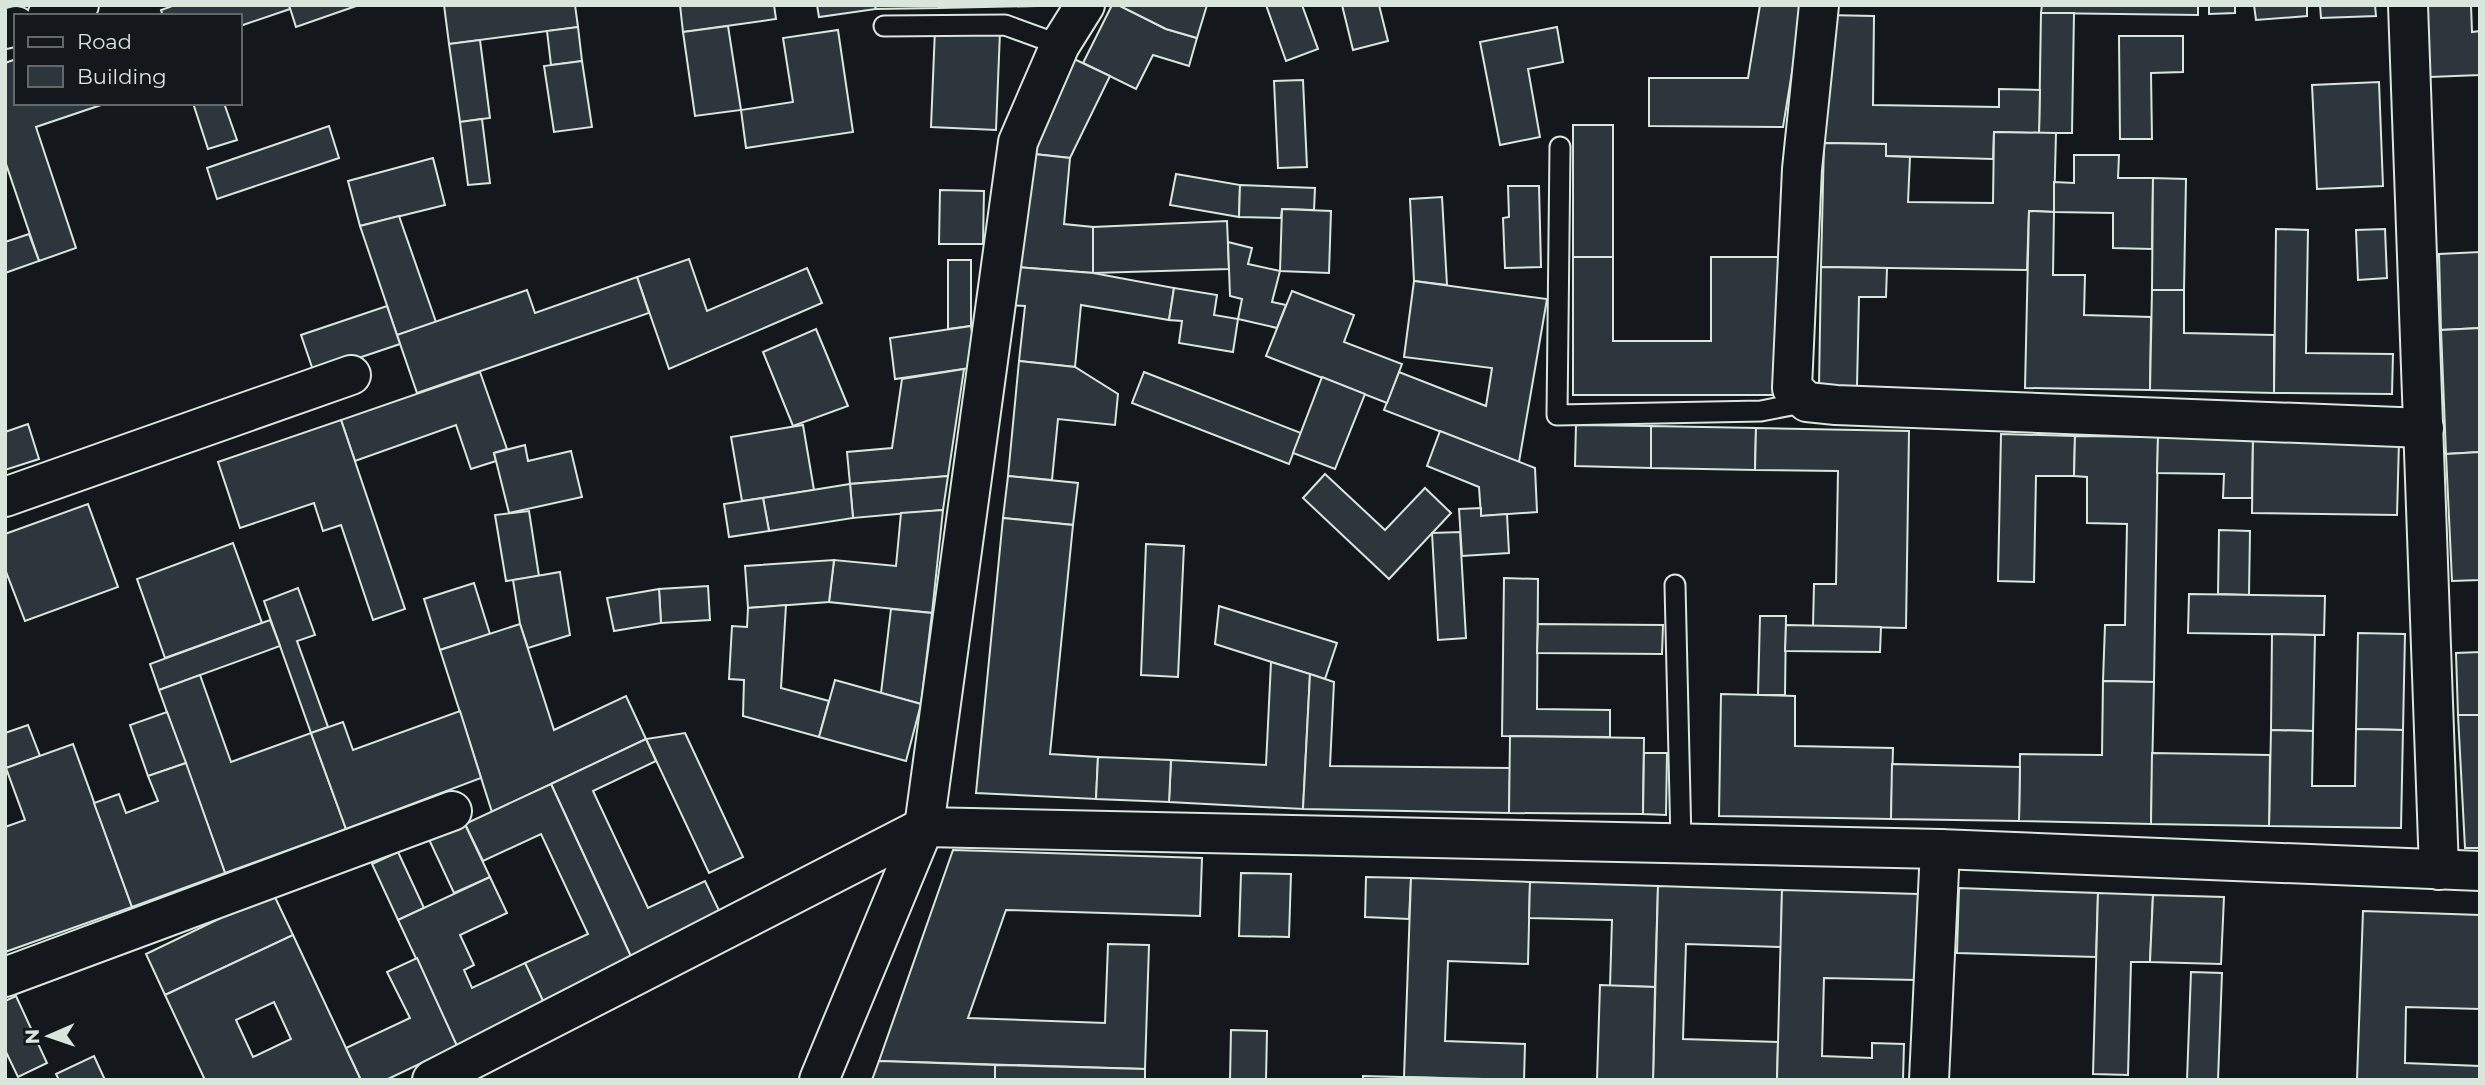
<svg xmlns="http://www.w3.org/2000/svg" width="2485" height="1085" viewBox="0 0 2485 1085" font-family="Montserrat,sans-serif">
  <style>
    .building { fill: #2c363c; stroke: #d8e6dc; stroke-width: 2; fill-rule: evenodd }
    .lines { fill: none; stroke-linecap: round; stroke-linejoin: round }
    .service-casing { stroke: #d8e6dc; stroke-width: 23 }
    .minor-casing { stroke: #d8e6dc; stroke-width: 42 }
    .service { stroke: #14181c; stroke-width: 19 }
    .minor { stroke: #14181c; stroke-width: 38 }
  </style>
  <rect width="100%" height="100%" fill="#14181c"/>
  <g class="building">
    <path d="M175,5h114l1,4 -50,17v-10h-77l-2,-6z"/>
    <path d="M289,5h70l-63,22z"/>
    <path d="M444,5h131l3,22 -129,17z"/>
    <path d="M680,5h94l2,14 -93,13z"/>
    <path d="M817,5h58l1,4 -57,8z"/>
    <path d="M875,5h64v3l-63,1z"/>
    <path d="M939,5h97v1l-97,2z"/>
    <path d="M1112,5h7l47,24 31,9 -8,28 -36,-11 -17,34 -53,-26z"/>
    <path d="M1207,5l-10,33 -31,-9 -46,-23z"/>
    <path d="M1266,5h36l16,44 -32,12z"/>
    <path d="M1342,5h37l9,36 -35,9z"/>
    <path d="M1760,5h43l-20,122 -134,-1v-48h99z"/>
    <path d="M2042,5h156v10l-157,-2z"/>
    <path d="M2209,5h26v8l-26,1z"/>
    <path d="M2254,5h53v11l-51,4z"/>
    <path d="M2320,5h55l1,11 -55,2z"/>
    <path d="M2427,5h44l1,27 8,-1v44l-50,2z"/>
    <path d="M2041,13h33l-2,120h-33z"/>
    <path d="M1825,15l49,1 -1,89 126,2v-18l41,1 -1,43 -45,-1 -1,27 -107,-3v-12l-62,-1z"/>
    <path d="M728,26l13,84 -46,6 -12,-84z"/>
    <path d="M578,27l4,34 -31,4 -4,-34z"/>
    <path d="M1557,27l6,35 -35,7 12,68 -40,8 -20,-103z"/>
    <path d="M935,29l65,3 -4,98 -65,-3z"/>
    <path d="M838,30l15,102 -107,16 -5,-38 52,-8 -10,-64z"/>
    <path d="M2119,36h64v36l-32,1 1,66h-32z"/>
    <path d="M480,40l10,78 -30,4 -11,-78z"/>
    <path d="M1072,58l38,18 -40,82 -45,-5z"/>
    <path d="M16,59v44h91l-71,24 40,121 -37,13 -34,-100v-98z"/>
    <path d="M582,61l10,66 -38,5 -10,-66z"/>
    <path d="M1303,80l4,87 -29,1 -4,-87z"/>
    <path d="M2379,82l4,104 -66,3 -5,-104z"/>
    <path d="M193,103h31l13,37 -29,9z"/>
    <path d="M482,119l8,64 -22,2 -8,-63z"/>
    <rect x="1573" y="125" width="40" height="132"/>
    <path d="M329,126l10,32 -122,41 -10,-31z"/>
    <path d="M1994,132l62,1 -2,79 -25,-1 -2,59 -206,-3 3,-124 62,1v12l24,1 -2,45 85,1z"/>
    <path d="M1025,153l45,5 -6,66 29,3v46l-78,-6z"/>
    <path d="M2074,155h45l-1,23h35l-1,71 -39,-1v-35l-59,-1v-30l20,1z"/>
    <path d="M433,158l12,47 -85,21 -12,-45z"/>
    <path d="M1176,174l64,11 -1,32 -69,-12z"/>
    <path d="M2153,178l33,1 -2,111h-32z"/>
    <path d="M1240,185l75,3 -1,22 -32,-1 -1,9 -42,-1z"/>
    <path d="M1508,186h31l2,81 -36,1 -2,-50 6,-1z"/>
    <path d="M940,190l44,1 -1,53h-44z"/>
    <path d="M1442,197l5,88 -33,-4 -4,-82z"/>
    <path d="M1282,209l49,2 -2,62 -49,-2z"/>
    <path d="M2029,211l25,1 -1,63h32l-1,40 67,2 -1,73 -125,-2z"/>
    <path d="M399,216l37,106 -39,13 -37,-109z"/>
    <path d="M1227,221l2,48 -136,4v-46z"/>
    <path d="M2276,229l32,1 -2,123 87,1 -1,40 -118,-1z"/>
    <path d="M2385,229l2,49 -29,2 -2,-50z"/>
    <path d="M29,234l10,27 -34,12v-31z"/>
    <path d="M1228,242l24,6 -4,16 32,7 -8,31 14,3 -9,23 -39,-9 4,-20 -12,-3z"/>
    <path d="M2480,252v76l-39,2 -2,-76z"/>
    <path d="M1573,257h40v84h98v-84h68l-1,138h-205z"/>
    <path d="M689,259l18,52 100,-43 15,35 -153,66 -32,-92z"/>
    <path d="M948,260h23v66l-23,3z"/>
    <path d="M1015,267l78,6 81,15 -5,32 -88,-15 -6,62 -56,-6 6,-55 -15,-1z"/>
    <path d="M1821,267l66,1 -1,29h-27l-2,89h-38z"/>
    <path d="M637,277l12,36 -232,80 -20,-58 130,-45 8,23z"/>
    <path d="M1414,281l133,18 -28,163 -135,-52 15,-38 87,34 6,-38 -88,-11z"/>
    <path d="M1174,288l43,7 -3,20 24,4 -5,33 -54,-9 3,-22 -13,-1z"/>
    <path d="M2152,290h32v43l90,2v58l-124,-3z"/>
    <path d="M1292,291l62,24 -10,27 58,22 -15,39 -121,-47z"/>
    <path d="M387,306l13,38 -86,29 -13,-38z"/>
    <path d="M971,326l6,41 -82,12 -5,-41z"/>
    <path d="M2480,328v124l-34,2 -5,-124z"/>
    <path d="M816,329l32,77 -55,20 -30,-74z"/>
    <path d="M1019,361l56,6 43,27 -3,31 -57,-6 -6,61 -44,-4z"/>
    <path d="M964,369l-16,107 -98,8 -3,-32 45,-4 10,-69z"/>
    <path d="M480,372l27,77 -13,4 2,8 -25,8 -15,-44 -101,36 -14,-41z"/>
    <path d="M1144,372l157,61 -12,31 -157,-61z"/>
    <path d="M1322,377l43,17 -30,75 -42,-16z"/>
    <path d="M341,420l64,189 -32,11 -32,-95 -18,6 -9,-28 -74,25 -22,-66z"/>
    <path d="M28,424l11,35 -34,11v-38z"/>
    <path d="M803,425l11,65 -72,11 -11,-64z"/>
    <path d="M1576,425l75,1v42l-76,-2z"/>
    <path d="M1651,426l105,2 -1,42 -104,-2z"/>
    <path d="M1756,428l153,3 -3,197 -93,-2 1,-42h22l2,-113 -83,-1z"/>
    <path d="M1440,431l95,37 2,44 -56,4 -2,-29 -52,-21z"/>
    <path d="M2001,434l74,2 -1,40h-38l-2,106 -36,-1z"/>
    <path d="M2075,436l83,1 -4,245 -51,-1 2,-56h20l2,-101 -40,-1v-46l-13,-1z"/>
    <path d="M2158,437l95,1 -1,60h-29l1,-24 -67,-1z"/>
    <path d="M2253,438l146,3 -2,74 -145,-2z"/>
    <path d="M525,445l3,16 43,-10 11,46 -73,16 -15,-60z"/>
    <path d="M2480,452v128l-28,1 -6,-127z"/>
    <path d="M1325,474l60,56 40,-42 26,25 -62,66 -86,-81z"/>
    <path d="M948,476l-5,34 -90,8 -3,-34z"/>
    <path d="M1008,476l70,7 -5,42 -70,-7z"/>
    <path d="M850,484l3,34 -84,13 -6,-33z"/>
    <path d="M763,498l6,33 -40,6 -5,-33z"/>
    <path d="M88,504l30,83 -93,34 -20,-52v-35z"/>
    <path d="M1481,508v8l26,-2 2,39 -47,3 -3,-47z"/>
    <path d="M943,510l-11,103 -103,-11 5,-42 62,6 5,-53z"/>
    <path d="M529,511l10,65 -33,5 -11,-66z"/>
    <path d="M1003,518l70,7 -23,229 48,3 -2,42 -120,-6z"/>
    <path d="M2219,530l31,1 -1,64 -31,-1z"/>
    <path d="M1460,532l6,106 -28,2 -6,-107z"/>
    <path d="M233,543l29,80 -97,35 -28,-79z"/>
    <path d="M1146,544l38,2 -6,131 -37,-2z"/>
    <path d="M834,560l-5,42 -81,6 -3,-42z"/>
    <path d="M560,572l10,63 -42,13 -8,-24 -7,-44z"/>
    <path d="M1504,578l34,1 -1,130 73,1v27l-108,-1z"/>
    <path d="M474,583l16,51 -50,16 -16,-51z"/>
    <path d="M708,586l2,34 -49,3 -2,-34z"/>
    <path d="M298,588l17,47 -18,6 31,86 -17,6 -47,-132z"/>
    <path d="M659,589l2,34 -47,8 -7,-33z"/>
    <path d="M2189,594l136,2 -1,39 -136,-2z"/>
    <path d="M786,605l-5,83 48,13 -10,36 -76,-21 1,-36 -15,-1 3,-53 15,1 1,-19z"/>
    <path d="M1219,606l118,37 -12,36 -110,-35z"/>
    <path d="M891,609l41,4 -11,91 -40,-11z"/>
    <path d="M1760,616h26l-1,79h-27z"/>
    <path d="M270,620l10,26 -121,44 -9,-26z"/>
    <path d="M520,624l34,106 72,-34 20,43 -154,73 -52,-162z"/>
    <path d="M1538,624l125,1 -1,29 -125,-1z"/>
    <path d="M1786,625l95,2 -1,25 -95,-1z"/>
    <path d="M2358,633l47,1 -2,96 -47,-1z"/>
    <path d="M2272,634l43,1 -2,96 -42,-1z"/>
    <path d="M2480,652v63h-22l-2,-62z"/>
    <path d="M1271,662l39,12 -7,135 -134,-7 2,-42 95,5z"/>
    <path d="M1310,674l24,8 -4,84 180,2 -1,45 -206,-4z"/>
    <path d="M200,675l31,87 80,-29 35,96 -121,44 -66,-183z"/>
    <path d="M835,680l86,24 -15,57 -87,-24z"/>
    <path d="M2103,681l51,1 -3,142 -132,-3 1,-67 82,1z"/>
    <path d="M1721,694l74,2v50l98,2 -2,71 -172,-3z"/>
    <path d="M460,711l21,67 -135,51 -35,-96 32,-11 10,28z"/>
    <path d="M167,712l19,51 -38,13 -18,-51z"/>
    <path d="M2458,715h22v133h-15z"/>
    <path d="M28,725l12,31 -34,12 -1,-35z"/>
    <path d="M2356,729l47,1 -2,98 -132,-2 2,-96 42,1 -1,55h43z"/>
    <path d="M685,733l58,124 -34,16 -63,-134z"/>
    <path d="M1510,736l134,2 -1,76 -134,-1z"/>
    <path d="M646,739l10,22 -63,30 55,117 57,-27 19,40 -90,42 -83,-179z"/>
    <path d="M73,744l59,163 -127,45v-125l20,-7 -19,-52z"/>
    <path d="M1644,753h23l-1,62 -23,-1z"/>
    <path d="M2152,753l118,2 -1,71 -118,-2z"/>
    <path d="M1098,757l73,3 -2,42 -73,-3z"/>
    <path d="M186,763l39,110 -93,34 -38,-104 25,-9 7,19 32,-12 -10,-25z"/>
    <path d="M1892,764l128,3 -1,54 -128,-2z"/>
    <path d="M551,784l83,179 -89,42 -20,-42 63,-29 -47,-100 -58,27 -18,-37z"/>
    <path d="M460,814l30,63 -36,16 -29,-62z"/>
    <path d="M953,850l249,8 -2,58 -194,-6 -38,108 137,5 3,-79 41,1 -4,124 -266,-8z"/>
    <path d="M398,852l26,56 -26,12 -26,-56z"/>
    <path d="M1241,873l50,1 -2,63 -50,-1z"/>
    <path d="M490,877l17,36 -47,22 14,30 -10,5 8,18 53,-25 20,42 -88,41 -59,-126z"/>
    <path d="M1366,877l45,1 -2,41 -44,-2z"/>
    <path d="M1411,878l119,4 -2,82 -80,-3 -3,80 80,3 -1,36 -120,-3z"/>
    <path d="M1530,882l128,4 -3,101 -45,-1 2,-66 -83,-2z"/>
    <path d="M1658,886l124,4 -1,57 -95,-3 -3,95 95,3 -1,38h-124z"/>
    <path d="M1959,888l139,5 -2,64 -139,-4z"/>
    <path d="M1782,890l136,4 -2,86 -92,-2 -2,78 50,2v-15l32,1 -1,36h-126z"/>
    <path d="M273,893l20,42 -128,60 -19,-41z"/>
    <path d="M2098,893l55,2 -3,67h-19l-3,113 -35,-1z"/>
    <path d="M2153,895l71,2 -3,67 -71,-2z"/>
    <path d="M2363,911l117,4v94l-74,-2 -1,56 75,3v14h-123z"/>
    <path d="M293,935l68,145h-156l-40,-85zM274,1002l17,37 -38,18 -17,-37z"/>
    <path d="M417,958l40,88 -71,34h-25l-15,-32 64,-30 -23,-46z"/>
    <path d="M2191,972l31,1 -4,107h-31z"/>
    <path d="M1600,985l55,2 -2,93h-56z"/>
    <path d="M16,996l31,67 -29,14 -13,-27v-49z"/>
    <path d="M1231,1030l36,1 -1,49h-36z"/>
    <path d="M94,1056l11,24h-46l-3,-6z"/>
    <path d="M879,1061l116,4v15h-123z"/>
    <path d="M995,1065l150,4v11h-150z"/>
    <path d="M1363,1076l75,2v2h-75z"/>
  </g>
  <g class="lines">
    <g class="service-casing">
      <g id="service">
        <path d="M884,26l121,-1 55,20"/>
        <path d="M1560,147l-3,268 204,-4 46,-9"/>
        <path d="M1675,585l6,257"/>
      </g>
    </g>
    <g class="minor-casing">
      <g id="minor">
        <path d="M1819,5l-17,164 -10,219 15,14 29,3 588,23"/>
        <path d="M2408,5l31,865"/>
        <path d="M47,16l32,-11"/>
        <path d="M5,29l11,-3"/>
        <path d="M5,497l346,-122"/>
        <path d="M5,977l447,-166"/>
        <path d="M432,1080l492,-253 1016,22 540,22"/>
        <path d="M819,1080l105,-253 94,-685 42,-97 25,-40"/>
        <path d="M1929,1080l11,-231"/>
      </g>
    </g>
    <use href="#service" class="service"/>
    <use href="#minor" class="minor"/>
  </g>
  <rect width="2485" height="1085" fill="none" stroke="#d8e6dc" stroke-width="14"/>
  <rect x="14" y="14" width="228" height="91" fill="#14181c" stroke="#626a69" stroke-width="2"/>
  <rect x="28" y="37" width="35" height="10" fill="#14181c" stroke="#626a69" stroke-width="2"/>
  <text x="77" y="49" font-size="21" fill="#d8e6dc">Road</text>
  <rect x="28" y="66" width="35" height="21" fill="#2c363c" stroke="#626a69" stroke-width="2"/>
  <text x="77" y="84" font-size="21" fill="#d8e6dc">Building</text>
  <g transform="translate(49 1036) rotate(268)" stroke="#14181c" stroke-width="5" paint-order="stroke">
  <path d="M0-5L12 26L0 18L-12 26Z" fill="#d8e6dc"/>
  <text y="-10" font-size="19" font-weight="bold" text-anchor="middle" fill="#d8e6dc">N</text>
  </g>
</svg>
